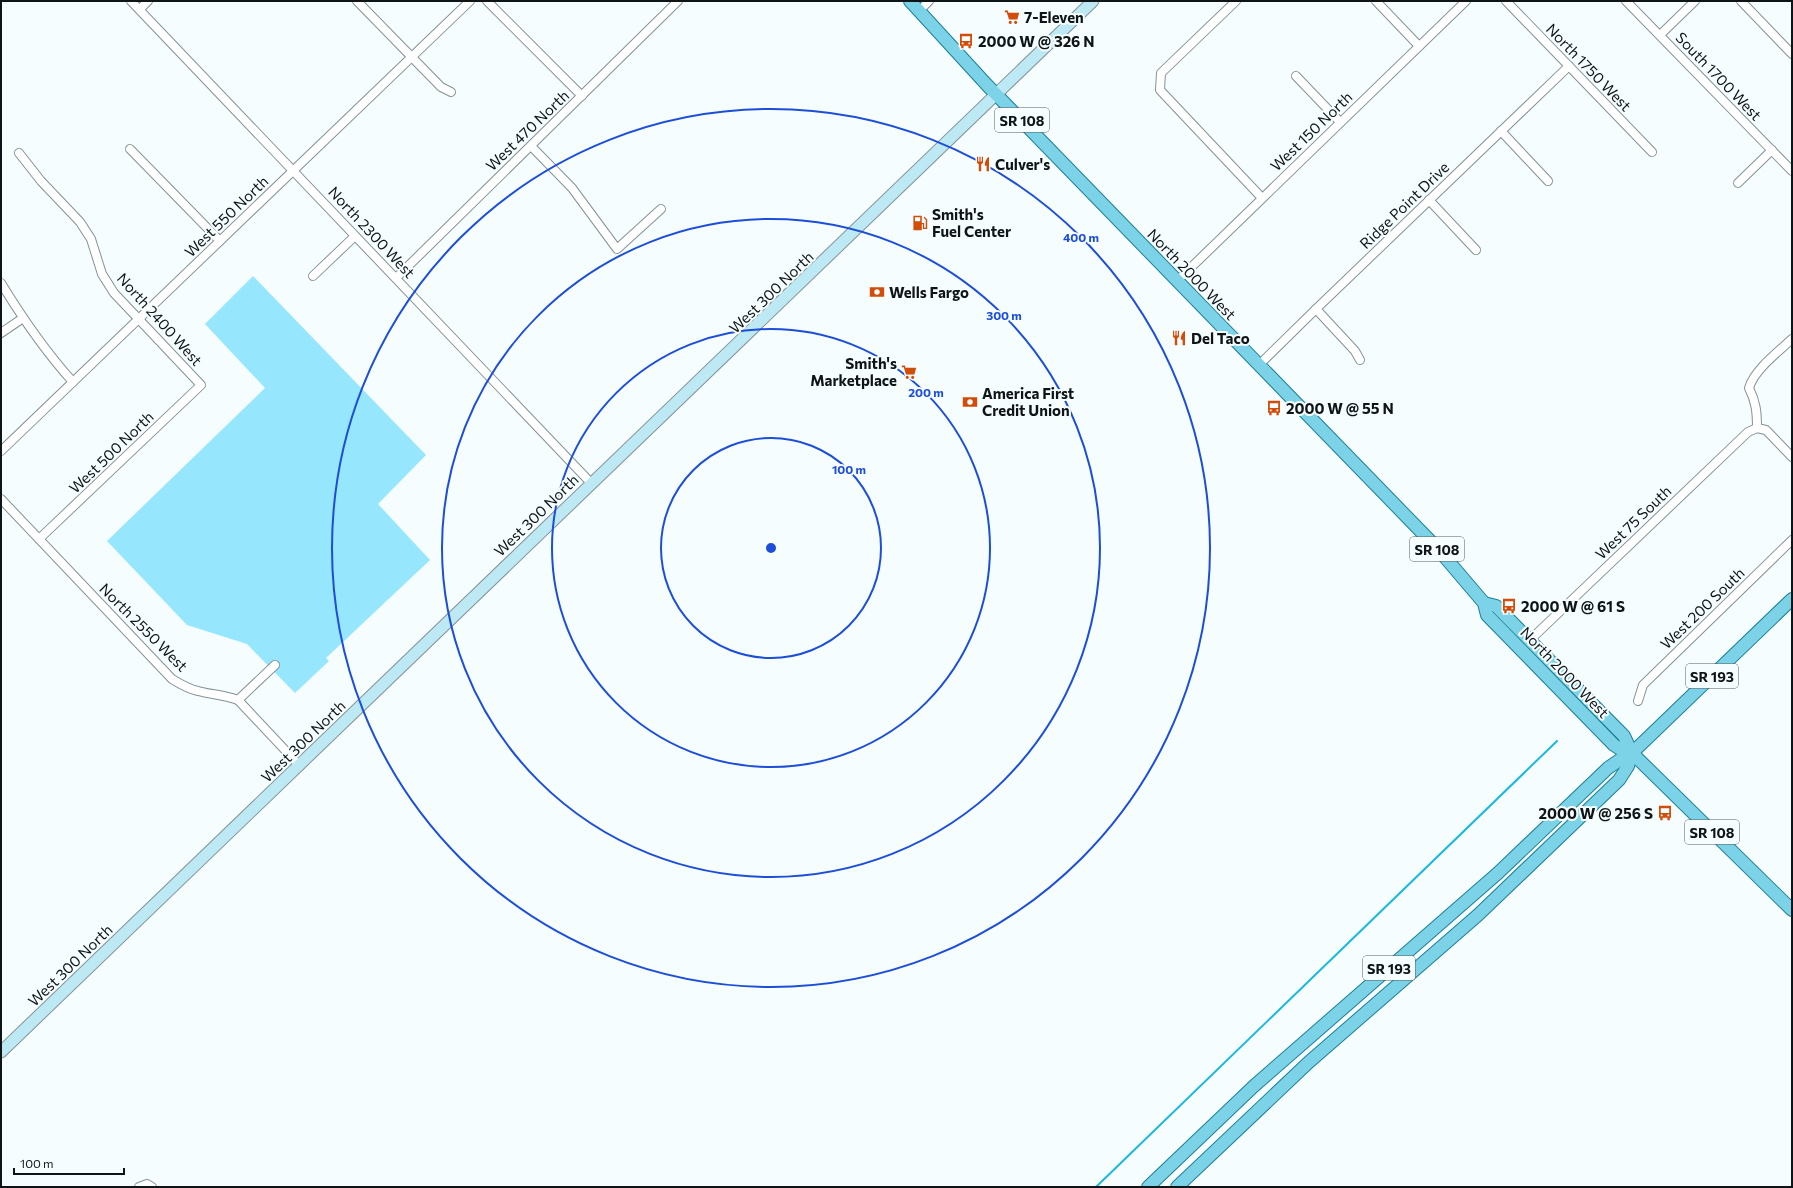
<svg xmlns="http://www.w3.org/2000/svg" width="1793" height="1188" viewBox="0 0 1793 1188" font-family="Commissioner,sans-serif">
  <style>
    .green { fill: #96e6fe }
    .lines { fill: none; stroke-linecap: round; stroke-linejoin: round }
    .stream { stroke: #1bb9de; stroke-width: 2 }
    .minor-casing { stroke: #849297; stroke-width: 10 }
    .secondary-casing { stroke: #849297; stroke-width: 13 }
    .primary-casing { stroke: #1d7e95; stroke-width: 14 }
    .minor { stroke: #fff; stroke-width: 8 }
    .secondary { stroke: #bde9f4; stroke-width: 11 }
    .primary { stroke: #7cd3e8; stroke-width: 12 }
    .ring { fill: none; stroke: #1d4ed8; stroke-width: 2 }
    .labels { text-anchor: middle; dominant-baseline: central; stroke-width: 4; stroke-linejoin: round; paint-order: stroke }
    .shield { fill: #f6fdff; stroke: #545b5c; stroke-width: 1 }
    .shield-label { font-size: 14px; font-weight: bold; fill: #0f1516 }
    .poi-label { font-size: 15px; font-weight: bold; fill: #0f1516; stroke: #f6fdff; text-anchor: start }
    .street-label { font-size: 15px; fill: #0f1516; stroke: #f6fdff }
    .centre { fill: #1d4ed8; stroke: #f6fdff; stroke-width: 2 }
    .ring-label { font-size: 12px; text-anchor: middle; font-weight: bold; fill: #1d4ed8; stroke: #f6fdff; stroke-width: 4; stroke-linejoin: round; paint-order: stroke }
  </style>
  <rect width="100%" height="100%" fill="#f6fdff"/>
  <path class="green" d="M253,276l173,179 -48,49 52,56 -104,98 3,3 -34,32 -48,-49 -60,-19 -80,-84 158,-153 -60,-64z"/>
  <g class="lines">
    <path class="stream" d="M1096,1187l461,-446"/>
    <g class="minor-casing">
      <g id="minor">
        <path d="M131,1l460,482"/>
        <path d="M357,1l84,86 10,5"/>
        <path d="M487,1l95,95"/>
        <path d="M1236,1l-75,72 -1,17 102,108"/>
        <path d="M1376,1l43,45"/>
        <path d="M1506,1l146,151"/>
        <path d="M1626,1l166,170"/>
        <path d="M1741,1l51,53"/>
        <path d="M140,9l8,-8"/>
        <path d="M919,11l10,-10"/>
        <path d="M1660,35l35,-34"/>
        <path d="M1296,76l44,46"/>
        <path d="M1501,131l47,50"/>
        <path d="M531,146l41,42 45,61 44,-40"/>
        <path d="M130,149l90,92"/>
        <path d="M19,153l22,28 39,41 11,17 11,35 12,19 87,92 -162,154"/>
        <path d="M1738,183l34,-33"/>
        <path d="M1429,200l47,50"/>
        <path d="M313,276l42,-40"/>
        <path d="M396,278l282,-277"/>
        <path d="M1177,281l289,-280"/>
        <path d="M1,283c22,36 44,68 72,99"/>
        <path d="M1316,309l39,42 5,9"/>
        <path d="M1,333l22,-15"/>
        <path d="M1259,365l57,-56 253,-243"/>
        <path d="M1757,428c0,-16 -1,-26 -8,-40 5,-18 29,-36 43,-49"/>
        <path d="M1757,428l9,2 26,27"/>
        <path d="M1,451l469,-450"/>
        <path d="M1,499l171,180c8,5 16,10 26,12 14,4 24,3 40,9l62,66"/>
        <path d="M1530,640l218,-208 9,-4"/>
        <path d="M238,700l37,-35"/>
        <path d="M1638,701l5,-16 149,-145"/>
        <path d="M139,1187l8,-3 5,3"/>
      </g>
    </g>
    <g class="secondary-casing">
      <path id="secondary" d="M1,1052l1092,-1051"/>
    </g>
    <g class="primary-casing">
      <g id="primary">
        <path d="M910,1l77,84 451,464 46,54 3,12 127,130 6,4 12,4"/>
        <path d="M1484,603l12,3 128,130 8,17 160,157"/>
        <path d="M1148,1187l106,-101 244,-213 110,-105 13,-9 11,-6 160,-154"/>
        <path d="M1177,1187l132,-125 169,-147 141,-135 9,-14 4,-13"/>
      </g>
    </g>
    <use href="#minor" class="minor"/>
    <use href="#secondary" class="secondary"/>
    <use href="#primary" class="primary"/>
  </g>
  <g class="ring">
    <circle cx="771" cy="548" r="110"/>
    <circle cx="771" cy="548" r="219"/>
    <circle cx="771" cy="548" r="329"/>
    <circle cx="771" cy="548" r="439"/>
  </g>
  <defs>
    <g id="supermarket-bare" transform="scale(1.2)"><path d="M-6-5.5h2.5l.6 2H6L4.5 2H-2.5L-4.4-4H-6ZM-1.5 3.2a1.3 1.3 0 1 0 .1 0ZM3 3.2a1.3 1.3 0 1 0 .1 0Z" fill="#d24d09" stroke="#f6fdff" stroke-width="2.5" paint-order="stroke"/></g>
    <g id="bus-bare" transform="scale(1.2)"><path d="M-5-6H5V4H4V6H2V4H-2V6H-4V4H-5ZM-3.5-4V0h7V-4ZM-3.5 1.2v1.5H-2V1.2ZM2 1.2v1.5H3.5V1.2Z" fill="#d24d09" stroke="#f6fdff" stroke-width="2.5" paint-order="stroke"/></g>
    <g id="restaurant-bare" transform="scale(1.2)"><path d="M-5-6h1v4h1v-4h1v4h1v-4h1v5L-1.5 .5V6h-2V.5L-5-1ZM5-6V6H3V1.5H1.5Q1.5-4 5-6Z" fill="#d24d09" stroke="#f6fdff" stroke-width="2.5" paint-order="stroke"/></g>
    <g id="fuel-bare" transform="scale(1.2)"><path d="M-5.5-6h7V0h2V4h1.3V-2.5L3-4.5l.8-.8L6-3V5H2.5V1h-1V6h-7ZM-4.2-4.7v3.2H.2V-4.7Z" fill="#d24d09" stroke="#f6fdff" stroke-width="2.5" paint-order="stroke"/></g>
    <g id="bank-bare" transform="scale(1.2)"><path d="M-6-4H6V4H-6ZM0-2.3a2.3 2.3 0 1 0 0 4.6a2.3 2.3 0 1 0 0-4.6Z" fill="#d24d09" stroke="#f6fdff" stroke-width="2.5" paint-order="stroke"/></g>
  </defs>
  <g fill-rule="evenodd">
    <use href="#supermarket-bare" x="1012" y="17"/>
    <use href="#bus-bare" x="966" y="41"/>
    <use href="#restaurant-bare" x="983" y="164"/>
    <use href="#fuel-bare" x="920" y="223"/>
    <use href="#bank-bare" x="877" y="292"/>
    <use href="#restaurant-bare" x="1179" y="338"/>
    <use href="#supermarket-bare" x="909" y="372"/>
    <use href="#bank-bare" x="970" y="402"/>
    <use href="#bus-bare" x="1274" y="408"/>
    <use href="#bus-bare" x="1509" y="606"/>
    <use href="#bus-bare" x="1665" y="813"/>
  </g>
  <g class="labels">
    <g class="shield">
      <rect x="995" y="108" width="54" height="24" rx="3"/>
      <rect x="1410" y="537" width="54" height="24" rx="3"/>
      <rect x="1686" y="664" width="52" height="24" rx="3"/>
      <rect x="1685" y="820" width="54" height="24" rx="3"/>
      <rect x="1363" y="956" width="52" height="24" rx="3"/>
    </g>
    <g class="shield-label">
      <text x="1022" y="120">SR 108</text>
      <text x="1437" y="549">SR 108</text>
      <text x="1712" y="676">SR 193</text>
      <text x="1712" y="832">SR 108</text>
      <text x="1389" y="968">SR 193</text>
    </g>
    <g class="poi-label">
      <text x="1024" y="17">7-Eleven</text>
      <text x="978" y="41">2000 W @ 326 N</text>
      <text x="995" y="164">Culver's</text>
      <text x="932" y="214">Smith's<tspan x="932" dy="17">Fuel Center</tspan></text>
      <text x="889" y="292">Wells Fargo</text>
      <text x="1191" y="338">Del Taco</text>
      <text x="897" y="363" text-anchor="end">Smith's<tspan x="897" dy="17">Marketplace</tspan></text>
      <text x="982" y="393">America First<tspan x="982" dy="17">Credit Union</tspan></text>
      <text x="1286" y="408">2000 W @ 55 N</text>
      <text x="1521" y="606">2000 W @ 61 S</text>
      <text x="1653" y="813" text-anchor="end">2000 W @ 256 S</text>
    </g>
    <g class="street-label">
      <text transform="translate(1589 67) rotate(46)">North 1750 West</text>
      <text transform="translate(1719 76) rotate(46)">South 1700 West</text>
      <text transform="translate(527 130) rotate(-44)">West 470 North</text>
      <text transform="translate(1311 131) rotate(-44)">West 150 North</text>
      <text transform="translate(1404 205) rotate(-44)">Ridge Point Drive</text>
      <text transform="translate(226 216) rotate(-44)">West 550 North</text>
      <text transform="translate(372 232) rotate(47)">North 2300 West</text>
      <text transform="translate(1192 274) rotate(46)">North 2000 West</text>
      <text transform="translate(771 292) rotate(-44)">West 300 North</text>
      <text transform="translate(160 319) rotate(48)">North 2400 West</text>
      <text transform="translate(111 452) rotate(-44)">West 500 North</text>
      <text transform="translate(536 515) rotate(-44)">West 300 North</text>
      <text transform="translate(1633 522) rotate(-44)">West 75 South</text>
      <text transform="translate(1702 608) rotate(-44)">West 200 South</text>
      <text transform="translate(144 627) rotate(45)">North 2550 West</text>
      <text transform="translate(1565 672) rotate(46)">North 2000 West</text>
      <text transform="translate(303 741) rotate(-44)">West 300 North</text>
      <text transform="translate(70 965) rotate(-44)">West 300 North</text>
    </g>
  </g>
  <circle cx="771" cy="548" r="6" class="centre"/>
  <g class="ring-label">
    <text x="1081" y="242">400 m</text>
    <text x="1004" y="320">300 m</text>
    <text x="926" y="397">200 m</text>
    <text x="849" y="474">100 m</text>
  </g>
  <rect width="1793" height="1188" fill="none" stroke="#0f1516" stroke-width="4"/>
  <path d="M14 1168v6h110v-6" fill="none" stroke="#0f1516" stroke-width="2"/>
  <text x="20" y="1168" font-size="12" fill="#0f1516" stroke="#f6fdff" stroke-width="3" paint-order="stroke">100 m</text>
</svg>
